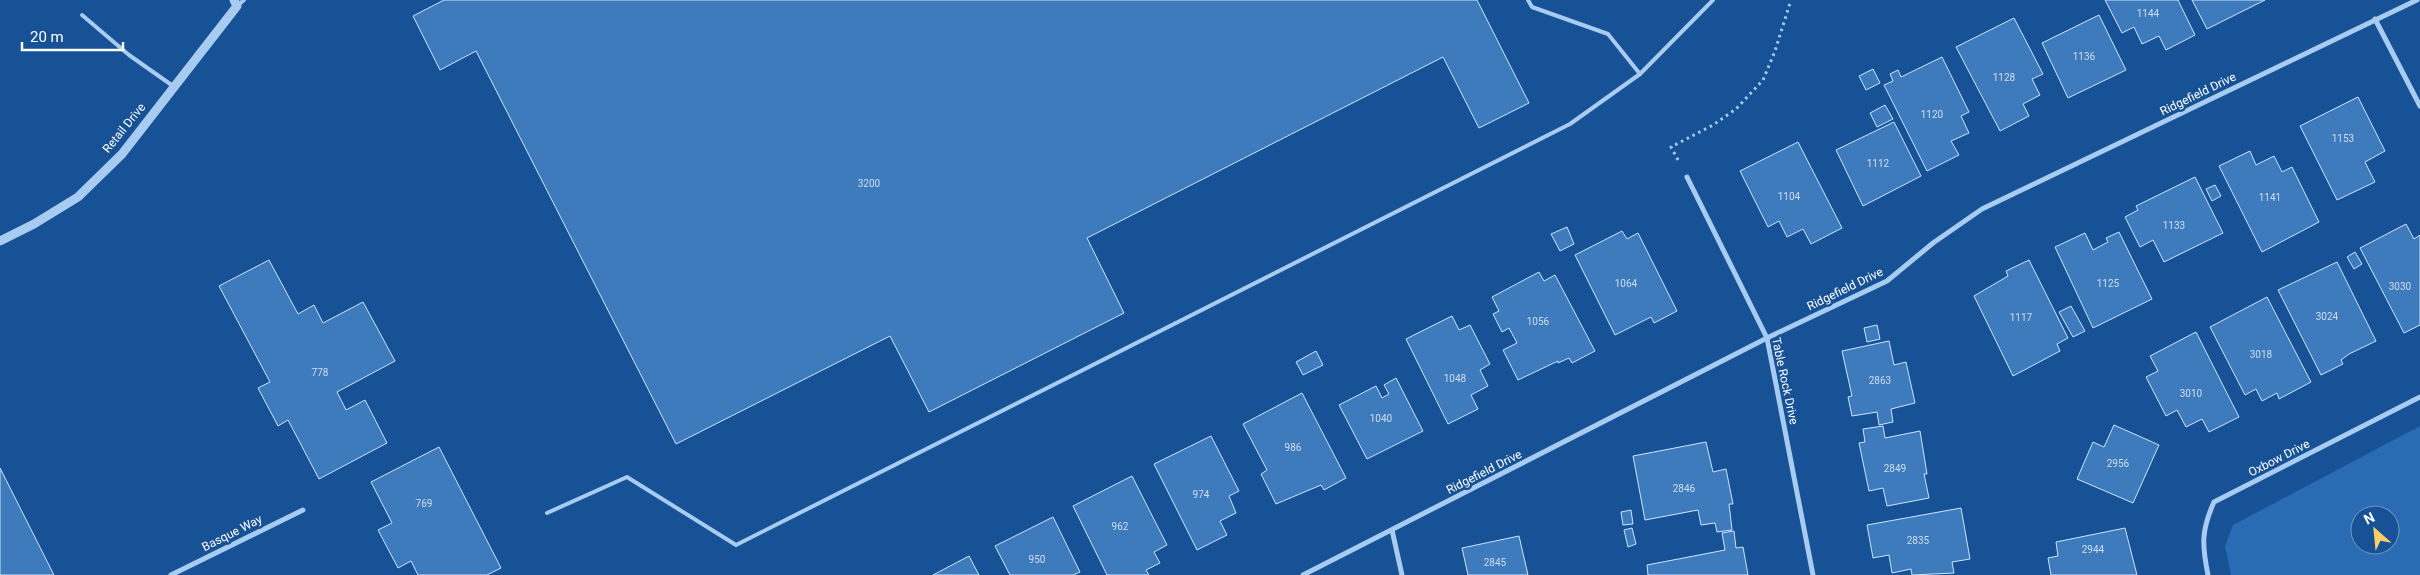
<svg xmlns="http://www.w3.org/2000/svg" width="2420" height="575" viewBox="0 0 2420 575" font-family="Roboto,sans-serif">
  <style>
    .green { fill: #296cb4; fill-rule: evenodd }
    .building { fill: #3e7bbd; stroke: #cee4fc }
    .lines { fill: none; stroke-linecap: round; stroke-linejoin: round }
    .path { stroke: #a7cbf1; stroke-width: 3; stroke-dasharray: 2.5 4; stroke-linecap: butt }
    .service { stroke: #a7cbf1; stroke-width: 4 }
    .minor { stroke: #a7cbf1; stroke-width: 5 }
    .tertiary { stroke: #a7cbf1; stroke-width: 9 }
    .labels { text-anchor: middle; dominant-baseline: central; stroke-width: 5; stroke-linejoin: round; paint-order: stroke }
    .number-label { font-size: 10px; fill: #cfdeee }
    .street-label { font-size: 12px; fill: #fff; stroke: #165295 }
  </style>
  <rect width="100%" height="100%" fill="#165295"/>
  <path class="green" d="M2420,426v149h-189l-6,-29 8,-21zM2360,515h30v30h-30z"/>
  <g class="building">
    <path d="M444,0h1033l52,103 -50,25 -36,-71 -356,181 37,75 -195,99 -39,-76 -214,108 -200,-393 -36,19 -27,-54z"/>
    <path d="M2105,0h73l17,35 -29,15 -7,-14 -17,8 -8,-17 -12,6z"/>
    <path d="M2192,0h73l-58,29z"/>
    <path d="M2099,15l27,55 -58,28 -26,-55z"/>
    <path d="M2014,18l29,56 -11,5 8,16 -17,9 6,12 -29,15 -44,-84z"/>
    <path d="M1942,57l27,55 -8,4 8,17 -18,8 8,14 -32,16 -43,-86 9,-4 -3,-7 8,-4 3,7z"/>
    <path d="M1873,69l7,14 -14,7 -7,-14z"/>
    <path d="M2358,97l27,54 -20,11 10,20 -38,18 -37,-74z"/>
    <path d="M1885,105l8,14 -16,8 -7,-14z"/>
    <path d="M1894,122l27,54 -58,30 -27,-56z"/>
    <path d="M1798,142l44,86 -31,16 -8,-15 -16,8 -8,-16 -11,6 -28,-56z"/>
    <path d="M2250,151l6,14 18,-9 8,16 10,-5 27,55 -57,30 -43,-86z"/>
    <path d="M2195,177l28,56 -59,29 -11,-22 -13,7 -15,-30 13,-7 -2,-4z"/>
    <path d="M2215,185l6,11 -9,5 -6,-12z"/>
    <path d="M2406,224l8,15 6,-4v90l-16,8 -44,-85z"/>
    <path d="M1567,227l7,17 -14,7 -9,-17z"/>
    <path d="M1622,231l5,8 11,-6 39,78 -23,12 -3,-6 -36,18 -40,-80z"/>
    <path d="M2119,232l33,67 -59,29 -38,-81 30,-14 8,17 15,-8 -2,-4z"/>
    <path d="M2355,252l7,12 -8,5 -7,-12z"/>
    <path d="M269,260l29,54 16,-9 9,18 40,-21 32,59 -58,31 9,18 19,-10 22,43 -68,36 -31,-59 -10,6 -20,-38 12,-6 -51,-96z"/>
    <path d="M2029,260l39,78 -11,6 3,7 -47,25 -39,-80 34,-20 -2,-5z"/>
    <path d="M2337,262l39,79 -27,13 -8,6 2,4 -22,11 -43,-85z"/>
    <path d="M1539,272l5,9 11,-6 40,76 -23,12 -3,-5 -11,5v-2l-40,19 -15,-30 14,-7 -8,-15 -7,4 -9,-18 6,-3 -7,-14z"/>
    <path d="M2267,297l44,85 -32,17 -2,-6 -15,8 -6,-12 -11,6 -35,-68z"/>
    <path d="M2071,306l14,25 -12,6 -14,-25z"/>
    <path d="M1452,316l7,14 11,-5 20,39 -10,6 8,16 -17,9 7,14 -30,15 -42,-85z"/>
    <path d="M1877,325l3,14 -13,3 -3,-14z"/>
    <path d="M2196,332l43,85 -30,15 -7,-13 -16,8 -9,-17 -11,6 -20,-39 12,-6 -8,-15z"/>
    <path d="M1889,341l5,24 12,-3 9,41 -24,6 2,13 -14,3 -2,-13 -25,4 -4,-19 4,-1 -10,-45z"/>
    <path d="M1316,351l7,14 -20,10 -7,-13z"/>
    <path d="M1396,378l27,53 -56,28 -28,-54 37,-19 6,12 7,-4 -5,-9z"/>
    <path d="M1302,393l44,85 -22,12 -3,-5 -45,19 -15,-30 6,-4 -24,-46z"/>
    <path d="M2114,425l45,20 -26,58 -56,-24 16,-37 11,5z"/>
    <path d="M1883,426l2,12 35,-7 7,43h-3l5,24 -42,8 -4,-18 -14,3 -10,-48 6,-1 -2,-13z"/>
    <path d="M1211,436l28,55 -10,5 7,17 -16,8 7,14 -30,15 -43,-86z"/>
    <path d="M1706,442l7,30 13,-3 7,35h-4l3,26 -15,2 -2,-9 -14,2 -3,-15 -53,10 -12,-64z"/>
    <path d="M439,447l62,121 -14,7h-69l-7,-14 -13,7 -20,-38 14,-7 -21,-41z"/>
    <path d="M0,468l54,107h-54z"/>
    <path d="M1132,476l35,69 -13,7 6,11 -14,7 3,5h-42l-34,-69z"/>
    <path d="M1961,508l9,51 -18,3 2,11 -42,2 -1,-6 -19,4 -3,-18 -16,3 -6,-33z"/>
    <path d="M1631,510l2,14 -10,1 -2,-13z"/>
    <path d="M1053,517l27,55 -7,3h-63l-15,-29z"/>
    <path d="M1632,528l4,16 -8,3 -4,-17z"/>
    <path d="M2125,528l12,47h-86l-3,-17 10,-2 -2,-14z"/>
    <path d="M1734,531l2,17 7,-1 5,28h-100l-1,-10 78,-15 -3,-17z"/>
    <path d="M1519,536l9,39h-60l-6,-27z"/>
    <path d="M969,556l10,19h-46z"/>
  </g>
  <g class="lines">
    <path class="path" d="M1678,160l-7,-13 42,-22 23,-16 27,-29 12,-29 16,-51"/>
    <g class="service">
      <path d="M1528,0l4,7 76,27 32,40"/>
      <path d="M237,6l7,-6"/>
      <path d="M82,15l47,40 44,31"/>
      <path d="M547,513l80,-36 109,68 834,-421 70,-50 73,-74"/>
    </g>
    <g class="minor">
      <path d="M2375,19l45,87"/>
      <path d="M1687,177l80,161 46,237"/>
      <path d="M1392,530l10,45"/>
      <path d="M171,575l132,-65"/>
      <path d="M1303,575l464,-237 120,-57 46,-38 49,-34 435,-209"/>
      <path d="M2208,575c-6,-30 -7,-44 6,-73l206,-105"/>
    </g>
    <path class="tertiary" d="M0,241l34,-17 44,-27 44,-43 115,-148 -3,-6"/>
  </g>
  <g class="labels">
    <g class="number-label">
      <text x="2148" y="13">1144</text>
      <text x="2084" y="56">1136</text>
      <text x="2004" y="77">1128</text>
      <text x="1932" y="114">1120</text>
      <text x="2343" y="138">1153</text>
      <text x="1878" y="163">1112</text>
      <text x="869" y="183">3200</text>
      <text x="1789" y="196">1104</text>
      <text x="2270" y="197">1141</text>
      <text x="2174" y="225">1133</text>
      <text x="1626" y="283">1064</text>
      <text x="2108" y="283">1125</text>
      <text x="2400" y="286">3030</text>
      <text x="2327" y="316">3024</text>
      <text x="2021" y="317">1117</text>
      <text x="1538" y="321">1056</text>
      <text x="2261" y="354">3018</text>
      <text x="320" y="372">778</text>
      <text x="1455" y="378">1048</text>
      <text x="1880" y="380">2863</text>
      <text x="2191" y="393">3010</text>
      <text x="1381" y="418">1040</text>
      <text x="1293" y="447">986</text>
      <text x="2118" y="463">2956</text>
      <text x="1895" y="468">2849</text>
      <text x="1684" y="488">2846</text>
      <text x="1201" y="494">974</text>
      <text x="424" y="503">769</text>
      <text x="1120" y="526">962</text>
      <text x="1918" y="540">2835</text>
      <text x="2093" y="549">2944</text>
      <text x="1037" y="559">950</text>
      <text x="1495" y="562">2845</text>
    </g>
    <g class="street-label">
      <text transform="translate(2198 94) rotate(-26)">Ridgefield Drive</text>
      <text transform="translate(124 128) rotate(-51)">Retail Drive</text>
      <text transform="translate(1845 289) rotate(-26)">Ridgefield Drive</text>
      <text transform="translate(1785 381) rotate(78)">Table Rock Drive</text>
      <text transform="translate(2279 458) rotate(-27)">Oxbow Drive</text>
      <text transform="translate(1484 472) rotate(-27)">Ridgefield Drive</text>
      <text transform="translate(232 533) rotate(-27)">Basque Way</text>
    </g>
  </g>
  <g transform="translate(2375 530) rotate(333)"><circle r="24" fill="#165295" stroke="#7397bf"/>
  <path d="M0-4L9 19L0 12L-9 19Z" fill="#ffce67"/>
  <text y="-8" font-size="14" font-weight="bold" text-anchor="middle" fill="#ffffff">N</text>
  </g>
  <path d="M22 42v8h101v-8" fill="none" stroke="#ffffff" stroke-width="2.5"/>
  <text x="30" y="42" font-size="15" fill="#ffffff" stroke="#165295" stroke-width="4" paint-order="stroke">20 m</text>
</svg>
